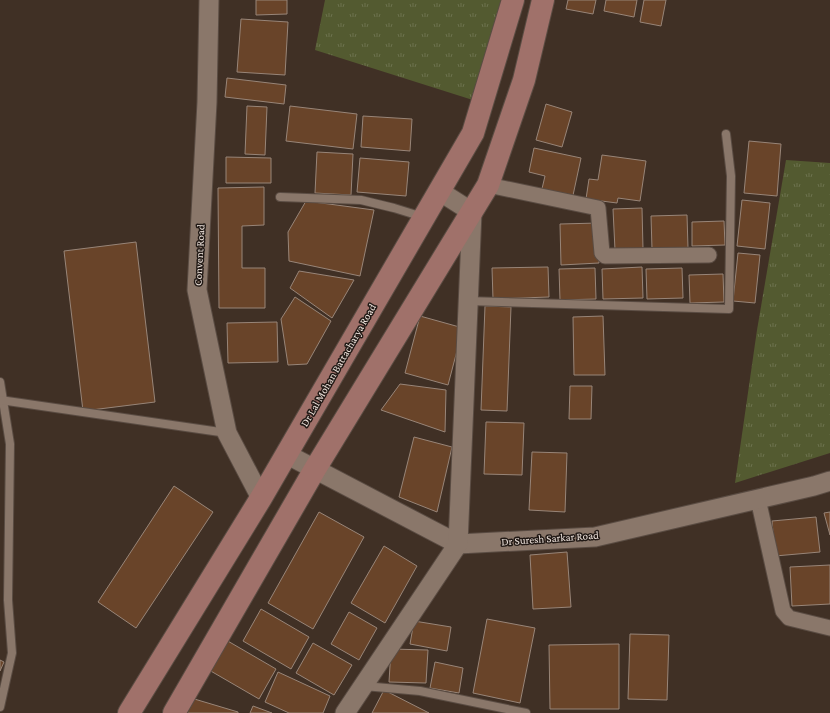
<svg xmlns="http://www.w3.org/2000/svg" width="830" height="713" viewBox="0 0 830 713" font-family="'Crimson Pro',serif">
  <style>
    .park { fill: url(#park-tufts) }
    .building { fill: #694429; stroke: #988578 }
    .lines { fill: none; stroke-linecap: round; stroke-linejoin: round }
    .service-casing { stroke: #5a4c43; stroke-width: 10 }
    .minor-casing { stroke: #5a4c43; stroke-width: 17 }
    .tertiary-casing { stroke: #5a4c43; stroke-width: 21 }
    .secondary-casing { stroke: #5a4c43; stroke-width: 24 }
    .service { stroke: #8a776a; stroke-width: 8 }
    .minor { stroke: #8a776a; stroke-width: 15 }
    .tertiary { stroke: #8a776a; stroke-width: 19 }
    .secondary { stroke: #a0716a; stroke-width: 22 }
    .labels { text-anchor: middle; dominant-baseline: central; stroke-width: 3; stroke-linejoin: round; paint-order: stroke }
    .street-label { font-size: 11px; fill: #efe4dd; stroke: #211915 }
  </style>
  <defs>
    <pattern id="park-tufts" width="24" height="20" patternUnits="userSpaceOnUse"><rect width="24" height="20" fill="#535a30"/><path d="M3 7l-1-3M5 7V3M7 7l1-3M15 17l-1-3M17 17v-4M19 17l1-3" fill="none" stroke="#6c724e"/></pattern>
  </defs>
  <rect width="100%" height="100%" fill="#403025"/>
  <g class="park">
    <path d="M325,0h178l-27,101 -161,-51z"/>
    <path d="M786,160l44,3v290l-95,30 22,-153z"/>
  </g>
  <g class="building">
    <path d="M256,0h31v14l-31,1z"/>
    <path d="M568,0h28l-3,14 -27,-5z"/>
    <path d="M606,0h31l-3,17 -30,-6z"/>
    <path d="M644,0h22l-5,26 -21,-4z"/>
    <path d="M241,19l47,3 -3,53 -48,-3z"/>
    <path d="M227,78l59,7 -2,19 -59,-7z"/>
    <path d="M546,104l26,8 -10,35 -26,-7z"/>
    <path d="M247,106l20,1 -2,48 -20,-1z"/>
    <path d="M290,106l67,8 -4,35 -67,-8z"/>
    <path d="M363,116l49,3 -2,32 -49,-4z"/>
    <path d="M749,141l32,3 -4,52 -33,-3z"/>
    <path d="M534,148l47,10 -9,42 -31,-7 4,-17 -16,-4z"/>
    <path d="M317,152l36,2 -2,41 -36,-2z"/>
    <path d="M602,155l44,6 -6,40 -22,-3 -1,5 -31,-4 3,-20 9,1z"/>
    <path d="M226,157l45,1v25h-45z"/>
    <path d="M360,158l49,4 -3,34 -49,-4z"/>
    <path d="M264,187v38l-22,1v42h23v40h-46l-1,-120z"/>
    <path d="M742,200l28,3 -5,46 -28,-3z"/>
    <path d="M306,201l68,9 -14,66 -71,-15 -1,-29z"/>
    <path d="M642,208l1,41 -28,1 -2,-41z"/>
    <path d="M687,215l1,33 -36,1 -1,-33z"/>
    <path d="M724,221l1,24 -33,1v-24z"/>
    <path d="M598,223l1,40 -38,2 -1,-41z"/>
    <path d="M136,242l19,160 -72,9 -19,-160z"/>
    <path d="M738,253l22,2 -5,48 -22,-2z"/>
    <path d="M548,267l1,30 -56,2 -1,-31z"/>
    <path d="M642,267l1,31 -40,1 -1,-30z"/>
    <path d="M595,268l1,31 -36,1 -1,-31z"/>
    <path d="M682,268l1,30 -36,1 -1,-30z"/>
    <path d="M299,271l55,9 -22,38 -42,-30z"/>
    <path d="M723,274l1,28 -34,1 -1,-28z"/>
    <path d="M295,297l36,24 -24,43 -19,1 -7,-46z"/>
    <path d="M485,306l26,1 -4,104 -26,-1z"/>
    <path d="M420,316l43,12 -15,57 -43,-12z"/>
    <path d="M603,316l2,59h-31l-1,-58z"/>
    <path d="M277,322l1,40 -50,1 -1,-40z"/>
    <path d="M400,384l46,6 -1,42 -64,-22z"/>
    <path d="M570,386h22l-1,33h-22z"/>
    <path d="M486,422l38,1 -2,52 -38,-1z"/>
    <path d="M414,437l38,10 -15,65 -38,-15z"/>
    <path d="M532,452l35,1 -2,59 -36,-2z"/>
    <path d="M174,486l39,26 -77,116 -38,-26z"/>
    <path d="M319,512l45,25 -51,92 -45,-26z"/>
    <path d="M830,512v23l-6,-22z"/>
    <path d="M816,517l4,35 -45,4 -3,-35z"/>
    <path d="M384,546l33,20 -32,57 -34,-20z"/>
    <path d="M567,552l4,55 -38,2 -3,-54z"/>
    <path d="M830,565v39l-38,2 -2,-39z"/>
    <path d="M261,609l48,28 -18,32 -48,-28z"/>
    <path d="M349,612l28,16 -18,32 -28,-16z"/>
    <path d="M487,619l48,9 -15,75 -47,-10z"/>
    <path d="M414,621l37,6 -4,24 -37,-7z"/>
    <path d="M630,634l39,1 -2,65 -39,-1z"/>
    <path d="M226,640l50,29 -17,30 -50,-29z"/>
    <path d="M313,643l39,22 -18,30 -38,-22z"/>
    <path d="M619,644v65h-69l-1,-64z"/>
    <path d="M391,649l37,1 -2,33 -37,-1z"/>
    <path d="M0,660l4,2 -4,9z"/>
    <path d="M435,662l28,6 -4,25 -29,-5z"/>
    <path d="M278,672l52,24 -7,17h-34l-24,-11z"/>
    <path d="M384,690l45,23h-57z"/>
    <path d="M191,698l47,14v1h-51z"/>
    <path d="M253,706l19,7h-22z"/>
  </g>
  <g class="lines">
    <g class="service-casing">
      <g id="service">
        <path d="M280,197l81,3 33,8 29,9"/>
        <path d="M467,301l262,8 2,-133 -5,-42"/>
        <path d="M0,382l10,62 -2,156 4,53 -12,54"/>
        <path d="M0,400l227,33"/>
        <path d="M364,686l56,5 106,22"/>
      </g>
    </g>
    <g class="minor-casing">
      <g id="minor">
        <path d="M488,185l110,23 4,45 3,3 104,-1"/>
        <path d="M758,499l25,112 6,7 41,10"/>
      </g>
    </g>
    <g class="tertiary-casing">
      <g id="tertiary">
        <path d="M209,0l-2,102 -10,188 30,143 34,65"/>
        <path d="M286,454l172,90 137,-7 219,-51 16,-5"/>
        <path d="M345,713l113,-169 14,-332 -33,-21"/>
      </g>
    </g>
    <g class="secondary-casing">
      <g id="secondary">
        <path d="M129,713l132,-215 212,-365 40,-133"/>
        <path d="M174,713l141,-244 173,-284 36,-105 19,-80"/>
      </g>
    </g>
    <use href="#service" class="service"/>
    <use href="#minor" class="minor"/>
    <use href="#tertiary" class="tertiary"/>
    <use href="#secondary" class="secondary"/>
  </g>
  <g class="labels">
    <g class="street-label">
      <text transform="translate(199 255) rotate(-87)">Convent Road</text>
      <text transform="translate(338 365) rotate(-60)">Dr Lal Mohan Battacharya Road</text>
      <text transform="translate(550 538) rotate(-4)">Dr Suresh Sarkar Road</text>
    </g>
  </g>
</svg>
